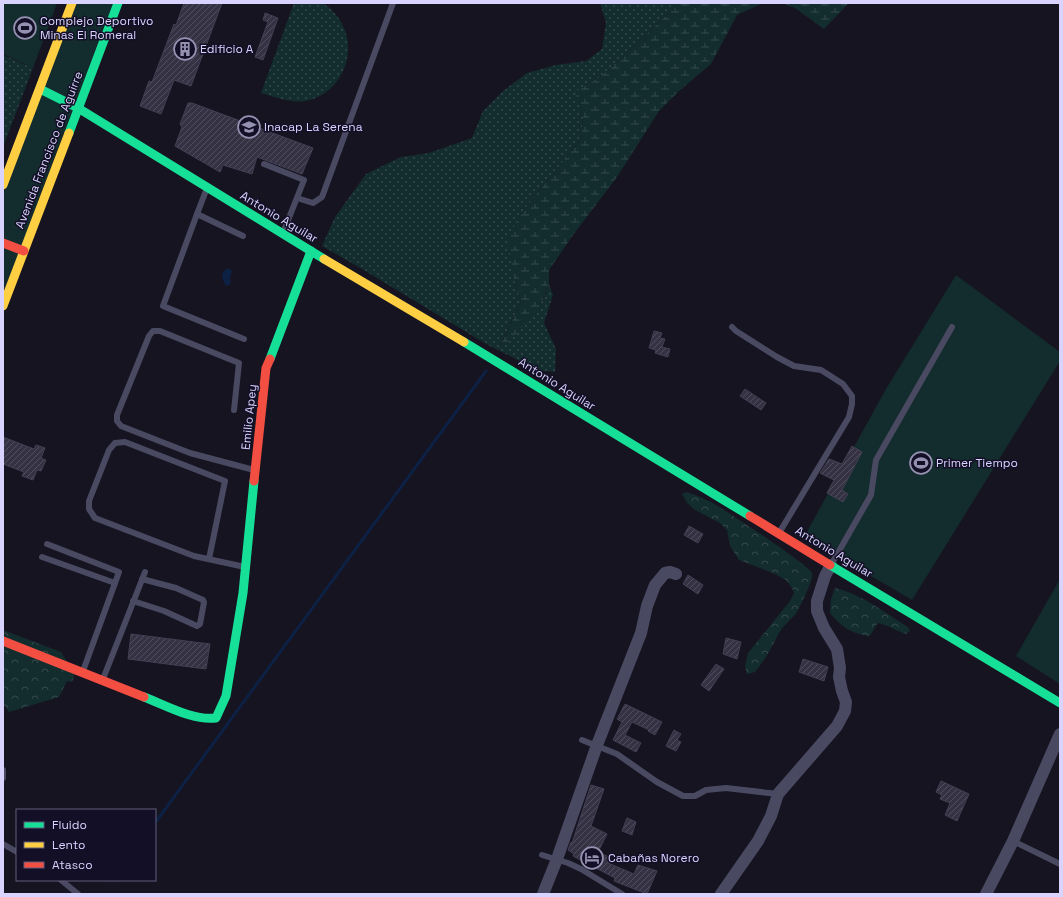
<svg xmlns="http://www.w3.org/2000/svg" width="1063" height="897" viewBox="0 0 1063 897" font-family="'Space Grotesk',sans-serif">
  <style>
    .grass { fill: url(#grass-dots) }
    .forest { fill: url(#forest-crowns) }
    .wetland { fill: url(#wetland-marsh) }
    .park { fill: #132c2d }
    .water { fill: #0d2144 }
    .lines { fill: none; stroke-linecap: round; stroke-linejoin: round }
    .stream { stroke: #0d2144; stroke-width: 3 }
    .building { fill: url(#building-hatch); stroke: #433f54 }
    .lane { stroke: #4a4962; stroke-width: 6 }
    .street { stroke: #4a4962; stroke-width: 12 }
    .fast { stroke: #16e098; stroke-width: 9 }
    .slow { stroke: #ffcf43; stroke-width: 9 }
    .jam { stroke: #f24e42; stroke-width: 9 }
    .labels { text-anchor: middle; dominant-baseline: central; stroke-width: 3; stroke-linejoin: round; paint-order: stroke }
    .poi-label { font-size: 12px; fill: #d9d4ff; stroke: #130f26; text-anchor: start }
    .street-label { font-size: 12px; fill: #d9d4ff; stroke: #130f26 }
  </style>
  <defs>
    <pattern id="grass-dots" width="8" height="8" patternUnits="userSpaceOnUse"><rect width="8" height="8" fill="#132c2d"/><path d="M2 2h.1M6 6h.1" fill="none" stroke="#354a4c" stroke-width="1.8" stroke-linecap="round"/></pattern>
    <pattern id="forest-crowns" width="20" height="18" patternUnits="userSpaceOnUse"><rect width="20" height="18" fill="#132c2d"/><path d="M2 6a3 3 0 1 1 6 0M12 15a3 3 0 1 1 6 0" fill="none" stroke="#354a4c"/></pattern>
    <pattern id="wetland-marsh" width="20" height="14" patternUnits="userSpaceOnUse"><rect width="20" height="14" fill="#132c2d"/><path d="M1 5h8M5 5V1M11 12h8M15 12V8" fill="none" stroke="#354a4c"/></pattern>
    <pattern id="building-hatch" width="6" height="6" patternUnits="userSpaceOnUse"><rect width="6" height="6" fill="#343243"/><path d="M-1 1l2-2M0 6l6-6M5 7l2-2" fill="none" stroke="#514f5f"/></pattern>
  </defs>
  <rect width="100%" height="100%" fill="#161421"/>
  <g class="grass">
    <path d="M294,3c7,0 25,-2 30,1 7,4 13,11 17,18 18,31 0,72 -35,79 -16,2 -31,-4 -45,-8z"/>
    <path d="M600,3h80l-80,74 -24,15 7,24 -2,23 -63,78 -4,62 7,23 -21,43 8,-2 36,-45 5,-14 4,11 -9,28 12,26 -1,23 -23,-2 -12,-9 -34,-17 -124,-75 -40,-23 13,-29 31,-43 35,-17 28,-4 43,-15 11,-27 20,-20 24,-18 29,-8 30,-4 16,-12 4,-26z"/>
    <path d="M3,55l30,13 -30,79z"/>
  </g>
  <g class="forest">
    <path d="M686,492c11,3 20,7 30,13 12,7 94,61 96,68 2,7 -13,36 -17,42 -6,6 -12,11 -16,18 -3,4 -4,9 -7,13 -4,9 -11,18 -17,26l-8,2 -2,-8 3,-13 42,-52 4,-8 -2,-5 -6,-8 -13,-7 -34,-13 -9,-14 -3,-16 -7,-7 -25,-13 -8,-7 -5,-9z"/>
    <path d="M835,588c27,6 50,25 73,39l2,4 -4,3c-10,-3 -18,-9 -28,-11 -4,4 -4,9 -9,13 -19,-3 -26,-8 -39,-23l1,-14z"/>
    <path d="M3,630l58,22 14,22 -3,8 -5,-1 -8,16 -50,15 -6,-8z"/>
  </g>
  <g class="wetland">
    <path d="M680,3h83l-26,12 -26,49 -32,27 -20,20 -42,66 -44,58 -24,35v14l-5,13 -11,17 -25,29 -8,3 21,-44 -7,-23 -6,-39 10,-23 63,-78 2,-23 -8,-24 25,-15z"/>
    <path d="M782,3h67l-25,26 -29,-21z"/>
  </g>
  <g class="park">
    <path d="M3,3h54l-24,65 -30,-14z"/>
    <path d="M75,3h38l-110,291v-100z"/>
    <path d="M956,275l104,77v9l-148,239 -108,-63 82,-148z"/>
    <path d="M1060,579v105l-44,-28z"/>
  </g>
  <path class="water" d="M228,268l4,3 -2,6 1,5 -2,3 -2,1c-6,-5 -7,-15 1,-18z"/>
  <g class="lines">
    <g class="stream">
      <path d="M155,823l331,-452"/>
      <path d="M112,881l1,-1"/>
    </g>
  </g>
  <g class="building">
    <path d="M184,3h38l-31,83 -17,-6 -13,34 -21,-8 9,-25 3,1 22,-58 2,1z"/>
    <path d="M265,13l13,5 -15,42 -8,-3 13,-35 -5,-2z"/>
    <path d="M188,103h4l121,45 -11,26 -45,-17 -5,17 -29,-9 -3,7 -45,-26 7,-19 -2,-3z"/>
    <path d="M654,331l8,2 -2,5 5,1 -3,8 8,2 -2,8 -13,-4 1,-3 -7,-2z"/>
    <path d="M745,389l21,14 -5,7 -21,-14z"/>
    <path d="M3,437l31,12 2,-4 9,3 -4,10 5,2 -5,11 -4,-1 -4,10 -11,-4 2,-4 -21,-8z"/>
    <path d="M852,446l10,6 -20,38 6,4 -5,8 -16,-9 7,-13 -14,-7 9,-14 13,5z"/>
    <path d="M689,526l14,8 -5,9 -14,-8z"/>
    <path d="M688,575l15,10 -5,9 -15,-10z"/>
    <path d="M131,634l79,10 -4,25 -78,-10z"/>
    <path d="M726,638l15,4 -4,17 -14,-5z"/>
    <path d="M803,659l25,8 -4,14 -25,-9z"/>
    <path d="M716,664l8,5 -15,22 -8,-6z"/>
    <path d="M625,704l37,18 -7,13 -7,-4 1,-1 -17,-8 -7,13 16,8 -5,9 -23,-12 9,-18 -5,-3z"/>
    <path d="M674,730l7,4 -4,6 4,2 -5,9 -10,-5z"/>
    <path d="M941,781l28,13 -12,27 -12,-6 5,-12 -10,-4 2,-4 -6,-3z"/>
    <path d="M591,785l13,4 -13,37 16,8 -9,18 13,6 -3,5 26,11 4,-9 19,6 -10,23 -33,-13 1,-3 -42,-22 1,-2 -6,-4 3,-8 1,1z"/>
    <path d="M627,818l9,4 -4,13 -10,-4z"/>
  </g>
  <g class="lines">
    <g class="lane">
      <path d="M264,164l40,16 -21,53"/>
      <path d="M207,188l-10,26 -34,92 81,33"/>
      <path d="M297,198l16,5 9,-6 71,-194"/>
      <path d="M197,214l46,22"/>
      <path d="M732,327l4,4 41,26 17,9 27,4 22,14 9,12v8l-3,13 -70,116"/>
      <path d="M234,410l5,-47 -79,-32h-7l-4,5 -32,79v6l4,5 69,27 64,17"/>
      <path d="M47,544l72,28 -36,99"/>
      <path d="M42,557l73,26"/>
      <path d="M209,559l16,-78 -100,-39 -10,1 -6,7 -20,51v8l6,9 99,38 51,11"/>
      <path d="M831,565l40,-70 5,-35 76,-133"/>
      <path d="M133,601l31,10 33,15 3,-2 4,-22 -1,-2 -27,-12 -34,-9"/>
      <path d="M103,679l42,-107"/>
      <path d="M582,740l35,14 40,28 26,14h12l11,-6 20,-2 52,6"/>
      <path d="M3,770v8"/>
      <path d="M1013,841l47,23"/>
      <path d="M3,844l14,8"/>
      <path d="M542,855l26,8 13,6 41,25"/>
      <path d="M61,880l17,14"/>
    </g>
    <g class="street">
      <path d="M543,894l14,-35 40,-114 44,-112 6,-27 8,-21 10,-12 5,-1 6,2"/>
      <path d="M721,894l37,-53 13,-25 7,-22 59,-68 8,-15 1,-9 -4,-11 -3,-14 1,-9 -3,-19 -13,-21 -7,-17v-10l8,-25 6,-11"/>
      <path d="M986,894l27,-53 47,-107"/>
    </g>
    <g class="fast">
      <path d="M40,89l38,19 246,151"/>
      <path d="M69,133l49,-130"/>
      <path d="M464,342l286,174"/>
      <path d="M270,359l41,-108"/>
      <path d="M830,565l230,138"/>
      <path d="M144,697c21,8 49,24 72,21l10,-22 17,-103 11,-112"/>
    </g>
    <g class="slow">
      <path d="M3,185l69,-182"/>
      <path d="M324,259l140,83"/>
      <path d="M3,306l66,-173"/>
    </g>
    <g class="jam">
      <path d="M3,243l21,8"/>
      <path d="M254,481l12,-113 4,-9"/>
      <path d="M750,516l80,49"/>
      <path d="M3,641l141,56"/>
    </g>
  </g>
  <defs>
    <g id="stadium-ring" transform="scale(1.15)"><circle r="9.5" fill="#130f26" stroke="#9591b1" stroke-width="1.5"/><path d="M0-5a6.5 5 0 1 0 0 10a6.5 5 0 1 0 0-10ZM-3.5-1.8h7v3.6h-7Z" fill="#9591b1"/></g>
    <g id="building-ring" transform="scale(1.15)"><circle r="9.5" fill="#130f26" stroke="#9591b1" stroke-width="1.5"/><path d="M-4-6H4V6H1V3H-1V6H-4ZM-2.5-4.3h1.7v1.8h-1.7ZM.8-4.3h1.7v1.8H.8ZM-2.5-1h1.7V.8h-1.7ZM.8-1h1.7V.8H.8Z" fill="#9591b1"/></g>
    <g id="university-ring" transform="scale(1.15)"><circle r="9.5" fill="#130f26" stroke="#9591b1" stroke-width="1.5"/><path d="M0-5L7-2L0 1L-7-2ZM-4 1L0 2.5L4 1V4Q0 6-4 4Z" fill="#9591b1"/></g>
    <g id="hotel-ring" transform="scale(1.15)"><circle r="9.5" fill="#130f26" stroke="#9591b1" stroke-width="1.5"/><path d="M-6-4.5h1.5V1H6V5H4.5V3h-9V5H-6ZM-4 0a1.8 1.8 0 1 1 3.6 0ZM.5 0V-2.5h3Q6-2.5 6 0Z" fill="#9591b1"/></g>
  </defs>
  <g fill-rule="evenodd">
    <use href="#stadium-ring" x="25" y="28"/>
    <use href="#building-ring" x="185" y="49"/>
    <use href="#university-ring" x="249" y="127"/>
    <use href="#stadium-ring" x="921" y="463"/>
    <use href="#hotel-ring" x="592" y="858"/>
  </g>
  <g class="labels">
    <g class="poi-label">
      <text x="40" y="21">Complejo Deportivo<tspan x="40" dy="14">Minas El Romeral</tspan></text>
      <text x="200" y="49">Edificio A</text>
      <text x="264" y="127">Inacap La Serena</text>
      <text x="936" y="463">Primer Tiempo</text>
      <text x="608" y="858">Cabañas Norero</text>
    </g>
    <g class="street-label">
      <text transform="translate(49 150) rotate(-69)">Avenida Francisco de Aguirre</text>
      <text transform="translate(279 217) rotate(31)">Antonio Aguilar</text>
      <text transform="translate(557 384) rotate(32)">Antonio Aguilar</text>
      <text transform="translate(249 417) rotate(-84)">Emilio Apey</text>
      <text transform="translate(834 552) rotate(31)">Antonio Aguilar</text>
    </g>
  </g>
  <rect width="1063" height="897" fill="none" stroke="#d9d4ff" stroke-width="8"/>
  <rect x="16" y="809" width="140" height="72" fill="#130f26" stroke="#625e7d"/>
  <rect x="24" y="822" width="20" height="6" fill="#16e098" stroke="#625e7d"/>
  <text x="52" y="829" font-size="12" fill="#d9d4ff">Fluido</text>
  <rect x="24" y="842" width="20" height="6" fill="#ffcf43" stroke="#625e7d"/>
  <text x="52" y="849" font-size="12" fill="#d9d4ff">Lento</text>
  <rect x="24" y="862" width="20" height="6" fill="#f24e42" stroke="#625e7d"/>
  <text x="52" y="869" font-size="12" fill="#d9d4ff">Atasco</text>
</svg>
